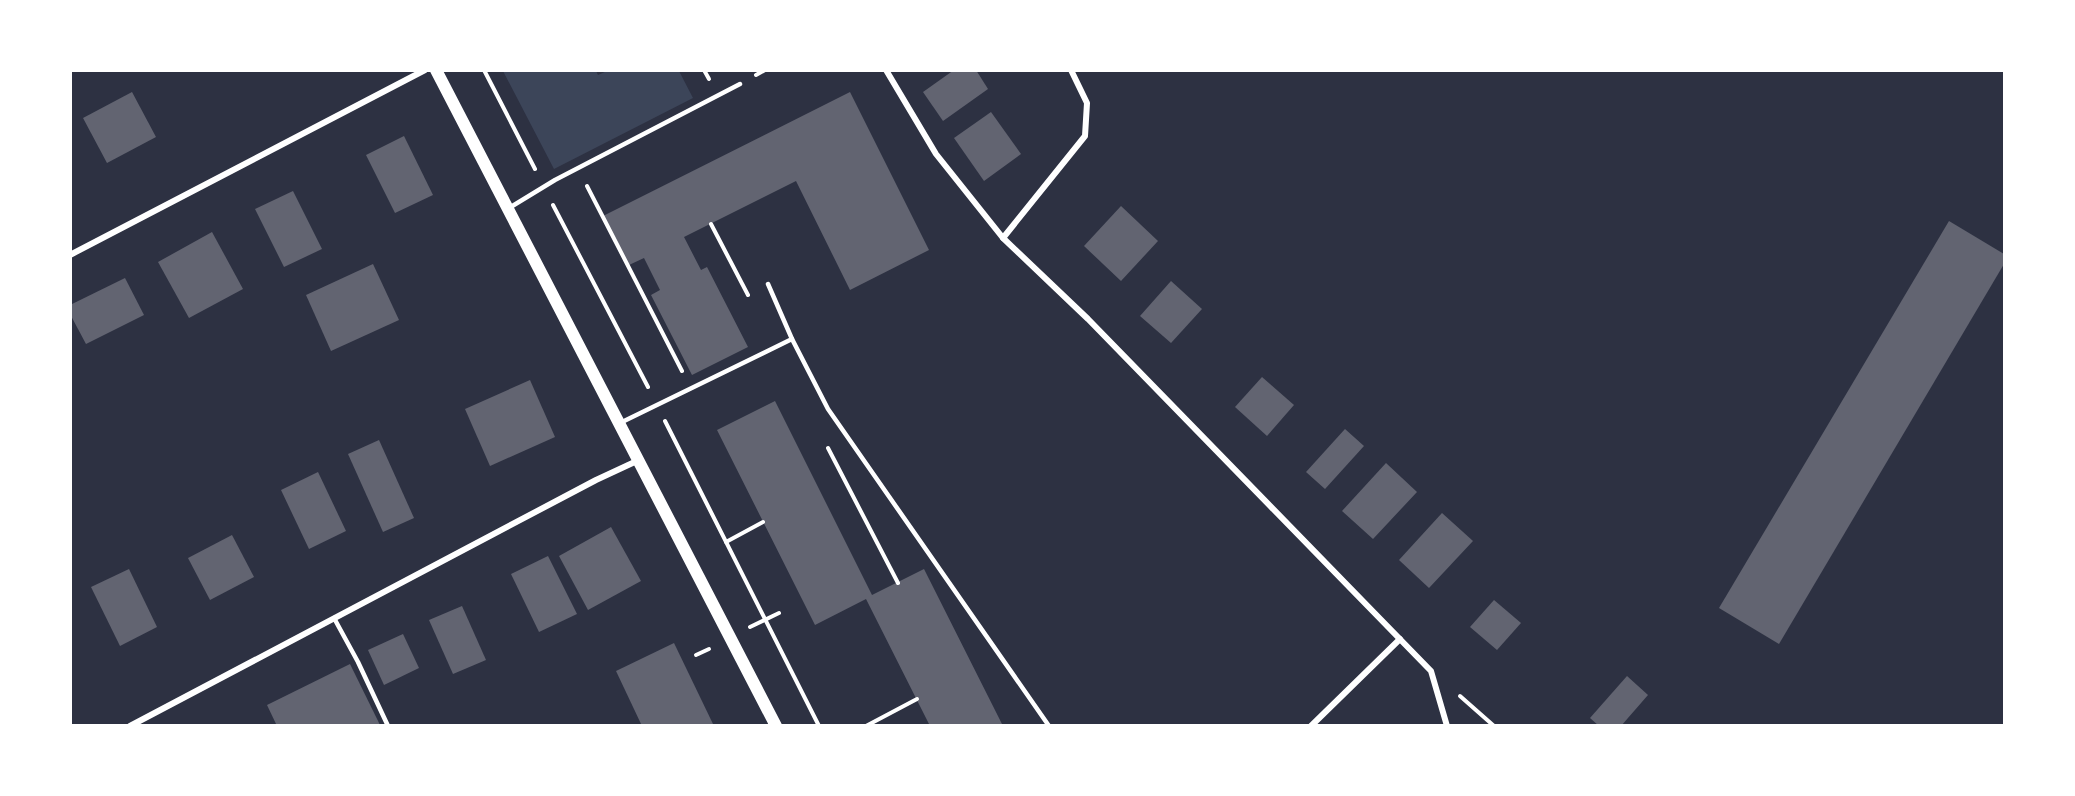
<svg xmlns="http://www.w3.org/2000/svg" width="2075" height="796" viewBox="0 0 2075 796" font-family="'PT Sans',sans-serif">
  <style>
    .green { fill: #3c4559 }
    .building { fill: #626471 }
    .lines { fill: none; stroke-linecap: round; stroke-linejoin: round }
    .path { stroke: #fff; stroke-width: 4 }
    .service { stroke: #fff; stroke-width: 4.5 }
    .minor { stroke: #fff; stroke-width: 6 }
    .secondary { stroke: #fff; stroke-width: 12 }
  </style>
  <rect width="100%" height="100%" fill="#2d3142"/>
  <path class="green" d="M596,71l2,4 9,-4h72l14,27 -139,71 -51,-98z"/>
  <g class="building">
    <path d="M954,70h22l12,19 -45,32 -20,-29z"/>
    <path d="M132,92l24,45 -49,26 -24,-45z"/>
    <path d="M850,92l79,158 -79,40 -54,-109 -112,56 17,33 6,-3 41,80 -56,28 -41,-80 9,-5 -16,-32 -15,7 -26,-49z"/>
    <path d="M991,112l30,42 -37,27 -30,-43z"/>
    <path d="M404,136l29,59 -38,18 -29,-58z"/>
    <path d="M293,191l29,58 -38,18 -29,-58z"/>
    <path d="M1121,206l37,35 -37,40 -37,-35z"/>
    <path d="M1949,221l55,33v10l-225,380 -60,-36z"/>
    <path d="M212,232l31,57 -54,29 -31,-56z"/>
    <path d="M373,264l26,56 -68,31 -25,-56z"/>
    <path d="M125,278l19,37 -58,29 -16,-30v-9z"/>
    <path d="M1171,281l31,28 -31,34 -31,-27z"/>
    <path d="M1262,377l32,28 -27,31 -32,-29z"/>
    <path d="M530,380l25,57 -65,29 -25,-57z"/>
    <path d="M775,401l97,194 52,-26 79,157h-73l-64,-127 -51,26 -98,-195z"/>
    <path d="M1345,429l19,17 -39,43 -19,-17z"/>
    <path d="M379,440l35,78 -31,14 -35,-78z"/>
    <path d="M1386,463l31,29 -44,47 -31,-28z"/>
    <path d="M318,472l28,59 -37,18 -28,-59z"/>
    <path d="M1442,513l31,28 -44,47 -30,-28z"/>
    <path d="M611,527l30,54 -53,29 -29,-54z"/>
    <path d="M232,535l22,42 -44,23 -22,-42z"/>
    <path d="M548,556l29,58 -38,18 -28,-58z"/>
    <path d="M129,569l28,58 -37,19 -29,-59z"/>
    <path d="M1494,600l27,23 -24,27 -27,-23z"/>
    <path d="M462,606l24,54 -33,14 -24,-54z"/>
    <path d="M403,634l16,34 -35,17 -16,-35z"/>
    <path d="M674,643l39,81 -3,2h-68l-26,-55z"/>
    <path d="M350,664l30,61 -103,1 -10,-21z"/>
    <path d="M1627,676l21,19 -27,31h-22l-9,-8z"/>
  </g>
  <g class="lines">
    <g class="path">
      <path d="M484,70l51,99"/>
      <path d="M704,70l5,9"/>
      <path d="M756,75l9,-5"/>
      <path d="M587,186l95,185"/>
      <path d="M553,205l95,182"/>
      <path d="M711,224l37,71"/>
      <path d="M665,421l154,305"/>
      <path d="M828,448l70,135"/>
      <path d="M726,542l37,-20"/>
      <path d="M750,627l29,-14"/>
      <path d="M696,655l13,-6"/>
      <path d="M1460,696l34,30"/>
      <path d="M866,726l51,-27"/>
    </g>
    <g class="service">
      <path d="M509,208l46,-28 185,-96"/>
      <path d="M768,284l24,55 36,70 221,317"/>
      <path d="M620,423l172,-84"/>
      <path d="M334,618l24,44 30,64"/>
    </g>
    <g class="minor">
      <path d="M886,70l50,84 67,84 85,81 343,352 16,55"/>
      <path d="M1003,238l82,-102 2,-33 -16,-33"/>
      <path d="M70,255l355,-185"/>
      <path d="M130,726l466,-246 43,-20"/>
      <path d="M1311,726l89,-87"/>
    </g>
    <path class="secondary" d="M436,70l340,656"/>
  </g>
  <rect width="2075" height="796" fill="none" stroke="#ffffff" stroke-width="144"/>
</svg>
